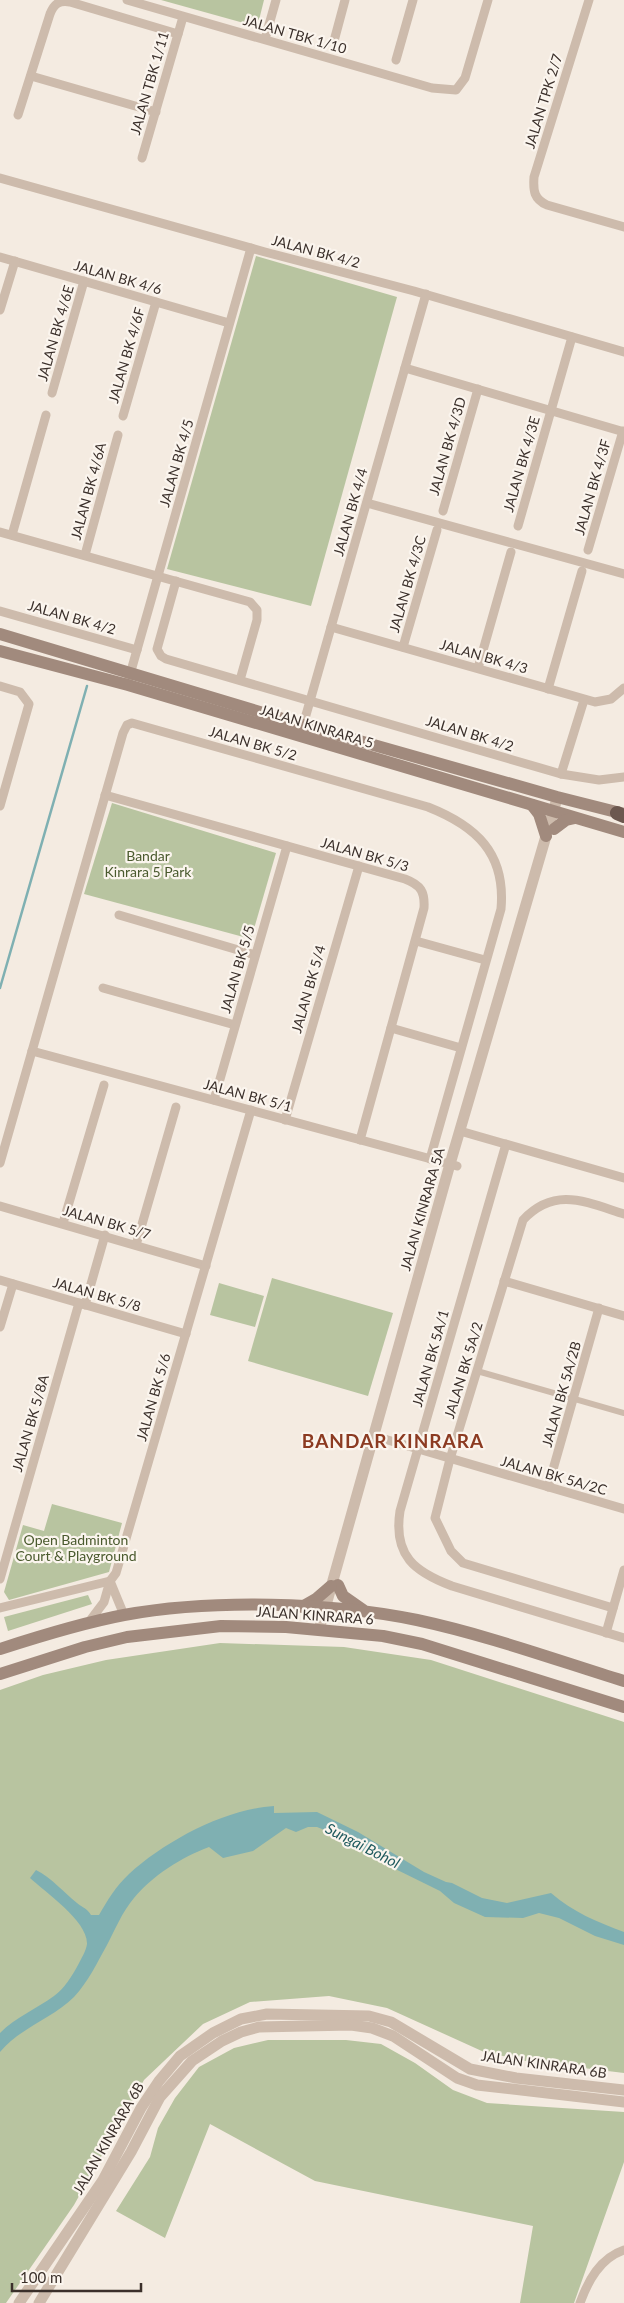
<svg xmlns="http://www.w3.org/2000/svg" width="624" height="2303" viewBox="0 0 624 2303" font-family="Lato,sans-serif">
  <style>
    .green { fill: #b8c4a0 }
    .water { fill: #7fb0b2 }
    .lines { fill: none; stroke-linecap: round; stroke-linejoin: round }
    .stream { stroke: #7fb0b2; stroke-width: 2.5 }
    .pedestrian { stroke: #cdbbac; stroke-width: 6 }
    .minor { stroke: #cdbbac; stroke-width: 9 }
    .tertiary { stroke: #cdbbac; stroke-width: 11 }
    .secondary { stroke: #a18a7d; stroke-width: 12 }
    .trunk { stroke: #6c584f; stroke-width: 14 }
    .labels { text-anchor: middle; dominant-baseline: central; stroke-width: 4.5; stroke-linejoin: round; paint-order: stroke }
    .street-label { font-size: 14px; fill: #3b302b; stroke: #fbf5ee }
    .park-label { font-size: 14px; fill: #4a5a2e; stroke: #fbf5ee }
    .water-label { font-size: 15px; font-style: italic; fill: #1f5a5e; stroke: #fbf5ee }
    .district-label { font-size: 19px; font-weight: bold; letter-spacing: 1px; fill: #8c3b22; stroke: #fbf5ee }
  </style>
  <rect width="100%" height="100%" fill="#f4ebe1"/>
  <g class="green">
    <path d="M161,0h103l-5,20 -8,5z"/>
    <path d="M256,256l141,41 -86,309 -144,-37z"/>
    <path d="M112,803l164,50 -25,86 -167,-45z"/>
    <path d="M272,1278l121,35 -25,83 -120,-35z"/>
    <path d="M219,1283l45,13 -9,31 -45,-12z"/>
    <path d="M52,1504l70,19 -13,49 -100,28 -5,-8 19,-67 21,6z"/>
    <path d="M88,1595l4,9 -84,27 -4,-14z"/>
    <path d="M220,1643l124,4 87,13 193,62v351l-98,-12 -42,-9 -97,-44 -58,-12 -79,6 -47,22 -59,56 -70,125 -68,98h-6v-613l43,-15 63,-15z"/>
    <path d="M268,2040h78l35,4 34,19 38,27 34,13 137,9v50l-50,141h-54l13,-77 -218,-45 -105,-57 -45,114 -49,-27 34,-54 8,-29 17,-30 24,-31 35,-19z"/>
  </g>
  <path class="water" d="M274,1806v7l43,-1 41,20 66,40 22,10 6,1 30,15 25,5 44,-10c22,19 46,29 73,39v13l-29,-9 -36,-18 -20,-5 -16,5 -38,-1 -31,-14 -14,-12 -65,-32 -43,-26 -15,-6h-9l-12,5 -10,-4 -33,23 -30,7 -14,-11c-27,10 -57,29 -75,51 -12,14 -19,32 -27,47 -10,18 -19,37 -33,52 -22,22 -53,30 -74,55v-19c16,-16 36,-24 54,-37 10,-7 18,-20 24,-31 3,-6 8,-14 9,-21 1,-23 -42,-52 -57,-66l6,-8c16,8 27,22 41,33 6,5 10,5 14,12h8c8,-14 17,-29 30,-41 36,-33 96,-65 145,-68z"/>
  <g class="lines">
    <path class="stream" d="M0,988l87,-302"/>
    <path class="pedestrian" d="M477,1371l147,42"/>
    <g class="minor">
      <path d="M127,0l305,88 24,2 9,-12 23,-78"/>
      <path d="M589,0l-55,177c-1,14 0,22 13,28l77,22"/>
      <path d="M265,39l11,-39"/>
      <path d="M334,41l11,-41"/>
      <path d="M396,60l17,-60"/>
      <path d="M31,76l125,36"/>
      <path d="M18,115l32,-101c4,-10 9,-14 20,-12l108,32"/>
      <path d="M142,158l41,-141"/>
      <path d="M0,178l265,74 149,39 210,61"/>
      <path d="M0,257l229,66"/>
      <path d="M0,310l15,-49"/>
      <path d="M405,368l219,64"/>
      <path d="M52,393l32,-112"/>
      <path d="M123,416l33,-114"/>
      <path d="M367,503l257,71"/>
      <path d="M443,511l35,-122"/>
      <path d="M518,526l54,-189"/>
      <path d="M0,532l250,70 7,8v10l-17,60"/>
      <path d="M12,535l34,-120"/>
      <path d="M588,550l35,-119"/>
      <path d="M85,555l33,-120"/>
      <path d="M176,581l-19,68 4,7 5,3 395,115 38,6 25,-3"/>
      <path d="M0,611l137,39"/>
      <path d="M331,627l264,75 16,-3 13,-11"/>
      <path d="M403,647l34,-117"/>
      <path d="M478,668l33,-116"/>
      <path d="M129,678l122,-430"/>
      <path d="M0,686l20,6 9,12 -29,102"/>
      <path d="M548,689l34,-118"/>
      <path d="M302,729l124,-435"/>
      <path d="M561,774l23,-74"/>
      <path d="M105,795l300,84c16,6 20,13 19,29l-64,232"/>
      <path d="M119,915l136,40"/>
      <path d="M416,941l69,19"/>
      <path d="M103,988l132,37"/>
      <path d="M391,1028l70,20"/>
      <path d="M32,1051l425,115"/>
      <path d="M214,1100l73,-254"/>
      <path d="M285,1120l74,-254"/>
      <path d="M460,1131l164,47"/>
      <path d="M506,1144l-106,367c-7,45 15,61 52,75l172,52"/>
      <path d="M0,1163l123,-430 4,-8 5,-2 296,84c48,19 78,46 73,102l-71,250"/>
      <path d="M0,1206l206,60"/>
      <path d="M63,1223l41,-138"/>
      <path d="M136,1245l40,-138"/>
      <path d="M0,1280l186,54"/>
      <path d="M504,1281l120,35"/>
      <path d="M85,1305l20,-70"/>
      <path d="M0,1327l13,-43"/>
      <path d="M374,1436l250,73"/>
      <path d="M548,1487l51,-179"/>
      <path d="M0,1579l79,-276"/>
      <path d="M110,1581l14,34"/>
      <path d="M0,1608l110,-27 6,-8 135,-463"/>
      <path d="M613,1608l-150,-45 -12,-12 -16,-33 15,-59 73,-239c32,-34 63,-18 101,-6"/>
      <path d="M89,1622l15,-20 6,-21"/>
      <path d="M606,1633l18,-63"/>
      <path d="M580,2303c8,-22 20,-45 44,-53"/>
    </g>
    <g class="tertiary">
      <path d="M319,1630l131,-466 106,-362"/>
      <path d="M19,2303l84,-123 38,-72 18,-27 21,-25 33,-23 28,-14 26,-5 102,2 22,6 79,47 46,9 108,12"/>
      <path d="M39,2303l92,-151 29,-55 32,-36 30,-20 19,-9 18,-5 92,-2 21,3 21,8 64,42 20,7 147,17"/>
    </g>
    <g class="secondary">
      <path d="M0,634l303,91 254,72 67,17"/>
      <path d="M0,651l128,34 496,147"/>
      <path d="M532,805l7,9 7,22"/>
      <path d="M554,829l12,-9 9,-2"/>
      <path d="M338,1585l5,11 20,14"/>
      <path d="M302,1607l14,-8 15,-13"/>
      <path d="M0,1649c40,-13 82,-26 124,-34 89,-16 205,-13 293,5 70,15 139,40 207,61"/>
      <path d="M0,1674l85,-27 42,-10 94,-11 65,1 97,9 39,8 202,63"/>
    </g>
    <path class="trunk" d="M617,813l7,3"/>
  </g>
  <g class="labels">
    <g class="street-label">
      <text transform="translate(295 34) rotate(16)">JALAN TBK 1/10</text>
      <text transform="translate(149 83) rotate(-74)">JALAN TBK 1/11</text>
      <text transform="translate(543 101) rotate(-73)">JALAN TPK 2/7</text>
      <text transform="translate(316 251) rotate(15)">JALAN BK 4/2</text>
      <text transform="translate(118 277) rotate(16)">JALAN BK 4/6</text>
      <text transform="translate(55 333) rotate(-74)">JALAN BK 4/6E</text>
      <text transform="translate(126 355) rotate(-74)">JALAN BK 4/6F</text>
      <text transform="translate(447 446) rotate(-74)">JALAN BK 4/3D</text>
      <text transform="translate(176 463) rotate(-74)">JALAN BK 4/5</text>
      <text transform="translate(521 464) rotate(-74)">JALAN BK 4/3E</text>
      <text transform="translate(592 487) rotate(-74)">JALAN BK 4/3F</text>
      <text transform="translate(88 491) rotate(-75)">JALAN BK 4/6A</text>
      <text transform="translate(350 512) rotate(-74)">JALAN BK 4/4</text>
      <text transform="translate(407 584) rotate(-74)">JALAN BK 4/3C</text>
      <text transform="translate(72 617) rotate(16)">JALAN BK 4/2</text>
      <text transform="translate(484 656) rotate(16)">JALAN BK 4/3</text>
      <text transform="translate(317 726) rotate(17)">JALAN KINRARA 5</text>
      <text transform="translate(470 733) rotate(17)">JALAN BK 4/2</text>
      <text transform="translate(253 743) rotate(16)">JALAN BK 5/2</text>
      <text transform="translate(365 854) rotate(16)">JALAN BK 5/3</text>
      <text transform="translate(237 969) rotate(-74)">JALAN BK 5/5</text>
      <text transform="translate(308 989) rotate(-74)">JALAN BK 5/4</text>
      <text transform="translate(248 1095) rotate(15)">JALAN BK 5/1</text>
      <text transform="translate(422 1209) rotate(-74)">JALAN KINRARA 5A</text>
      <text transform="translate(107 1222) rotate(16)">JALAN BK 5/7</text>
      <text transform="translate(97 1294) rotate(16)">JALAN BK 5/8</text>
      <text transform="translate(430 1358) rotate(-74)">JALAN BK 5A/1</text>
      <text transform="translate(463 1370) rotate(-73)">JALAN BK 5A/2</text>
      <text transform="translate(561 1394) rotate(-74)">JALAN BK 5A/2B</text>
      <text transform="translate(153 1397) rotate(-74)">JALAN BK 5/6</text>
      <text transform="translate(30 1423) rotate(-74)">JALAN BK 5/8A</text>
      <text transform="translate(554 1475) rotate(16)">JALAN BK 5A/2C</text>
      <text transform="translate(315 1615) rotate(4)">JALAN KINRARA 6</text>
      <text transform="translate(544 2064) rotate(8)">JALAN KINRARA 6B</text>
      <text transform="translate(108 2138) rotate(-60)">JALAN KINRARA 6B</text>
    </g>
    <g class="park-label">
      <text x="148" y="855">Bandar<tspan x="148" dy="16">Kinrara 5 Park</tspan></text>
      <text x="76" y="1539">Open Badminton<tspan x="76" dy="16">Court &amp; Playground</tspan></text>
    </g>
    <g class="water-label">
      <text transform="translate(363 1845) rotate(27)">Sungai Bohol</text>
    </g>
    <g class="district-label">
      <text x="393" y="1440">BANDAR KINRARA</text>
    </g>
  </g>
  <path d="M12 2283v8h129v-8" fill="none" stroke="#3b302b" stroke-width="2.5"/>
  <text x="20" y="2283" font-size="15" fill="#3b302b" stroke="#fbf5ee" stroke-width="4" paint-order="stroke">100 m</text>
</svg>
